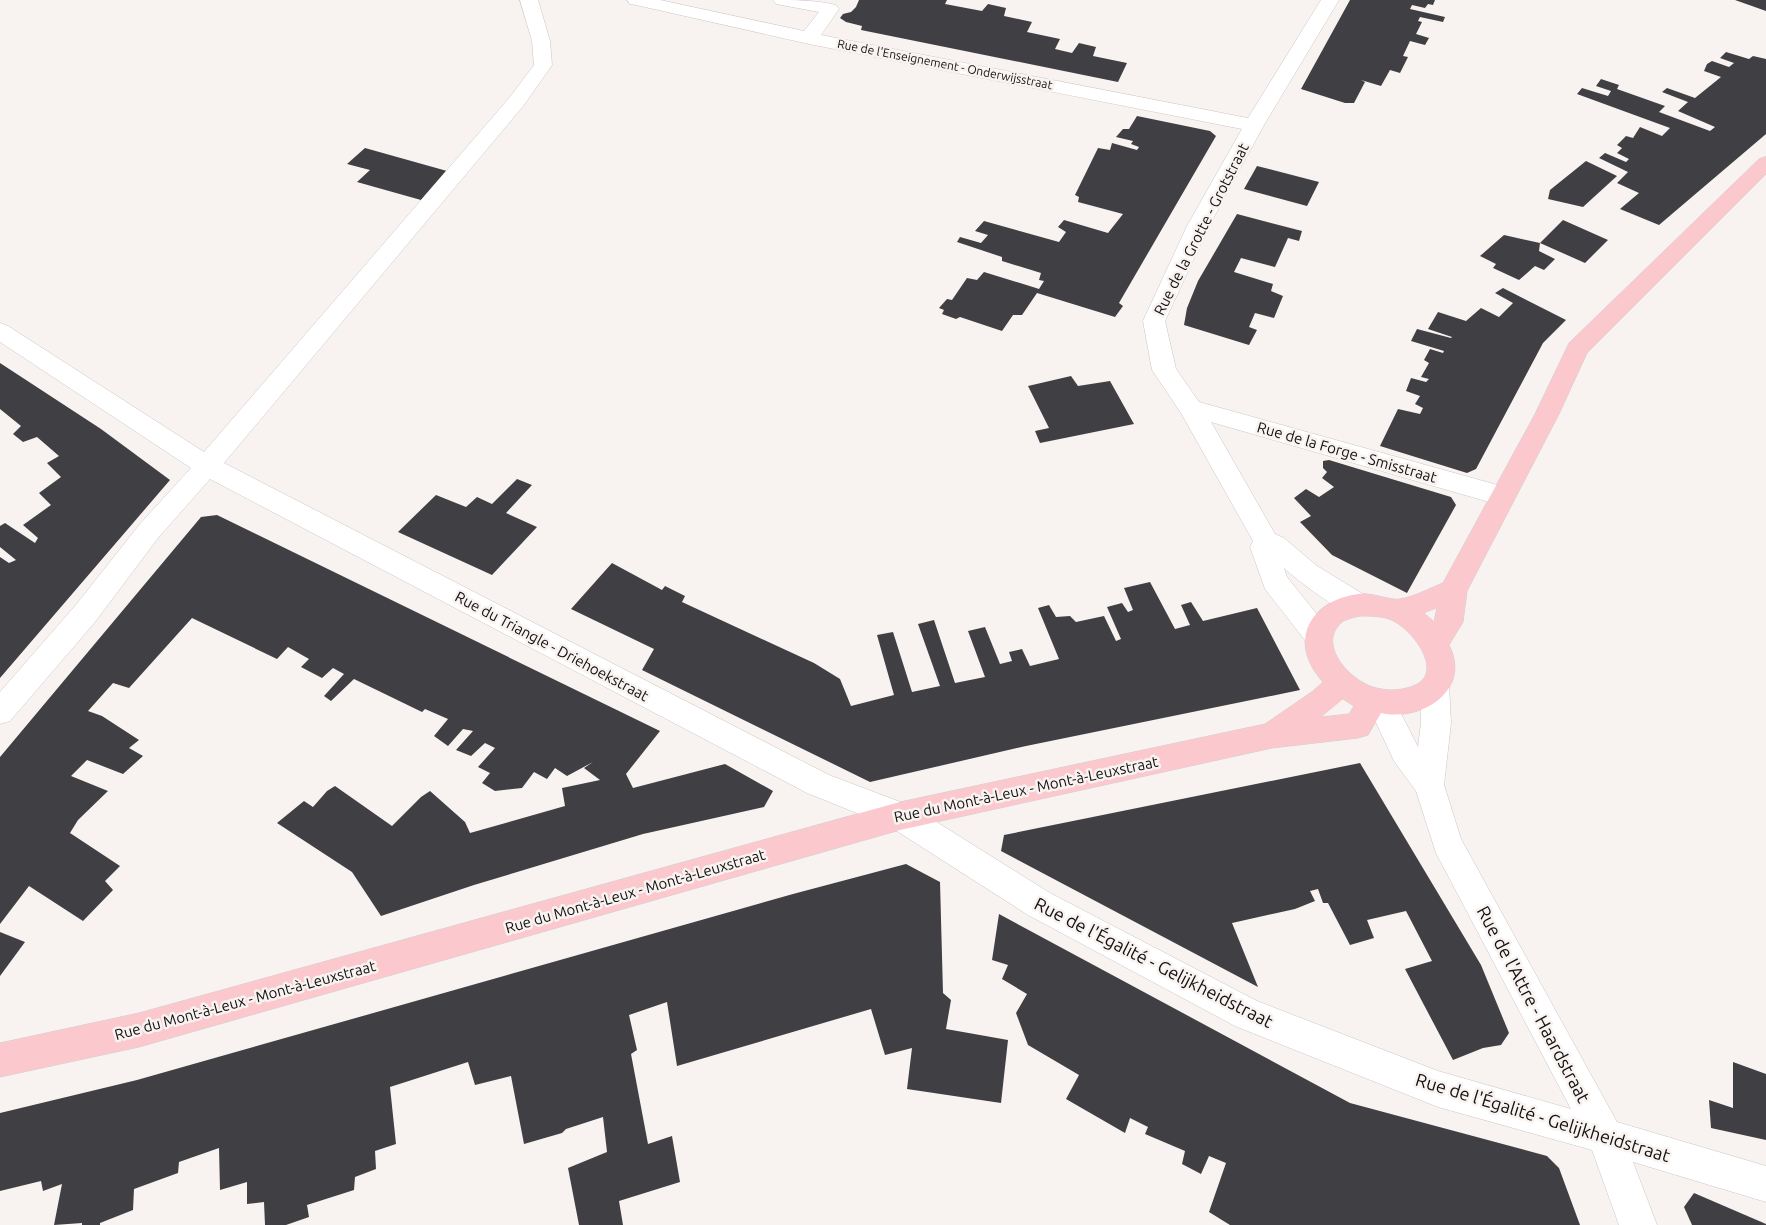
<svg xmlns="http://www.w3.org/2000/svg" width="1766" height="1225" viewBox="0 0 1766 1225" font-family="Ubuntu,sans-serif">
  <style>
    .building { fill: #403f43 }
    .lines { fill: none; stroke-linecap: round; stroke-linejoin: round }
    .minor-casing { stroke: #ccc7c4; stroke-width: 1 }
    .major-casing { stroke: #d0cfcf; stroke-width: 1 }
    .minor { fill: #fff; fill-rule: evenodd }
    .major { fill: #fbc8ce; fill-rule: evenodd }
    .labels { text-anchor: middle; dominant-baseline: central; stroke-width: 5; stroke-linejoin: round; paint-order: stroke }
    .far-street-label { font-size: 12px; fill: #121110; stroke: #f8f3f0 }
    .street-label { font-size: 15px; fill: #121110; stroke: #f8f3f0 }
    .near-street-label { font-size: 18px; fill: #121110; stroke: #f8f3f0 }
  </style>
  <rect width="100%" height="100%" fill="#f8f3f0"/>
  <g class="building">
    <path d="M859,0h88l-2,4 37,7 6,-7 18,4 -2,8 28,6 -5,10 33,7 -5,10 17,4 7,-10 17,4 -3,9 34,7 -9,19 -257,-52 1,-4 -16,-4 -6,-4 3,-4 8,-2 5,-5z"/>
    <path d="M1350,0h85l-2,5 -5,-1 -3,4 -13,-3 -2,4 35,8 -2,5 -23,-5 -2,4 4,1 -6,12 13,4 -4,7 -15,-4 -7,15 5,1 -8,16 -10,-3 -9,16 -20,-6 4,2 -11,21h-9l-44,-14z"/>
    <path d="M1735,0h31v11z"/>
    <path d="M1726,52l23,7 4,-3 13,3v75l-107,91 -39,-16 19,-16 -22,-10 11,-11 -29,-14 6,-5 21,9 3,-3 -12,-6 5,-5 -5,-3 9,-9 7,2 7,-11 22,9 8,-8 -93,-34 5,-6 26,8 3,-5 -15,-5 5,-7 18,6 -2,4 48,17 -6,6 51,19 5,-4 -37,-16 10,-9 -26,-10 5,-4 28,10 26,-21 -17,-6 3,-7 5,-3 17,6 5,-4 -14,-5z"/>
    <path d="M1137,116l73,15 6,5 -97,167 4,3 -8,11 -78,-24 -15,22h-9l-11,16 -42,-14 -4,2 -14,-5 2,-4 -5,-2 8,-9 5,1 15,-22 10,2 7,-8 52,16 3,1 5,-8 -5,-1 2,-7 -39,-12v-4l-45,-15 3,-5 21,6 7,-8 -13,-4 9,-10 75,21 7,-10 -8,-5 6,-7 44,13 15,-19 -45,-12 1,-5 -4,-2 23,-47 12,2 2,-7 25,7 2,-3 -8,-3 2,-3 -17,-4 7,-8h6z"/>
    <path d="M365,148l82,23 -26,29 -64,-18 13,-12 -23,-6z"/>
    <path d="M1586,161l31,15 -34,31 -35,-8 2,-9z"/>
    <path d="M1257,166l62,16 -12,24 -63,-17z"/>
    <path d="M1237,214l65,17 -3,10 -11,-3 -13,29 -34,-9 -7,14 39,12 -2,7 12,5 -9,22 -19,-5 -6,14 8,3 -8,15 -65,-20 3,-17 11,-27z"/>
    <path d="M1563,220l45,20 -23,23 -45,-20z"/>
    <path d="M1504,235l36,8 -1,8 16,8 -11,11 -9,-4 -16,14 -26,-12 3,-4 -16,-8z"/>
    <path d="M1503,288l63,32 -23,23 -67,126 -9,4 -87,-27 18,-37 22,5 3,-6 -8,-4 5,-8 -14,-5 5,-13 15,4 3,-3 -8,-2 8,-14 -5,-3 6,-11 13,4 1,-2 -33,-10 6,-12 34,9 1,-1 -24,-8 10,-17 28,9 15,-13 18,9 14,-14 -18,-10z"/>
    <path d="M0,363l101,66 69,51 -170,198v-121l9,6 7,-3 -16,-13v-21l5,-3 30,20 3,-5 -15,-13 28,-20 -12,-12 22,-16 -14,-14 12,-7 -22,-19 -14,5 -10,-8 8,-8 -21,-17z"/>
    <path d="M1071,376l7,10 32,-5 24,43 -94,19 -5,-12 14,-3 -21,-42z"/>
    <path d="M1329,460l122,37 5,8 -49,88 -75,-38 -32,-33 11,-6 -17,-18 12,-9 13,8 15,-10 -12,-9 5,-6 -4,-4v-7z"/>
    <path d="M517,479l15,6 -26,28 31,14 -45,48 -94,-43 38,-37 30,12 11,-10 15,7z"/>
    <path d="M217,515l443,216 -34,43 7,14 92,-24 48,27 -9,16 -121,27 -169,51 -93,31 -29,-44 -75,-49 27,-22 9,6 14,-16 8,-5 57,40 29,-29 9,-6 35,31 5,11 95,-27 -3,-18 38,-8 -16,-12 9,-6 -26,14 -12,-8 -8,11 -13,-7 -12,16 -27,3 -13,-8 8,-10 -12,-6 17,-19 -10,-5 -14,13 -15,-6 17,-19 -10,-2 -15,17 -14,-10 14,-17 -23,-10 -3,3 -68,-33 -23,22 -7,-5 20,-22 -11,-6 -11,10 -21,-11 8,-8 -21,-12 -11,12 -85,-41 -63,70 -16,-5 -25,28 14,5 37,24 -10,8 14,8 -20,18 -36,-14 -16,16 37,15 -30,29 -8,13 50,33 -15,15 8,9 -30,31 -54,-35 -29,38v-167l201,-240z"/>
    <path d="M612,563l50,27 3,-4 20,10 -3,6 132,61 26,16 11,27 43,-11 -17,-60 16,-3 19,60 28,-6 -22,-62 16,-4 21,63 30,-6 -17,-46 17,-4 15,37 12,-3 -3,-9 13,-3 8,17 29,-7 -21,-51 11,-3 7,12 14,-1 6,6 28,-6 12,25 5,-2 -14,-32 15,-4 6,9 5,-2 -9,-22 26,-6 25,47 15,-4 -9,-20 10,-3 12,19 54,-13 43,82 -274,56 -156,36 -228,-112 12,-21 -83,-40z"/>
    <path d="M1360,763l121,202 28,68 -8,12 -18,3 -30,12 -48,-91 27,-8 -26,-50 -39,9 7,18 -24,7 -22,-42h-5l-5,-14 -8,2 5,10 -20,8 -63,14 26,64 -257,-136 3,-16z"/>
    <path d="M906,864l34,18 3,111 8,7 -5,29 62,11 -7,63 -94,-14 5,-41 -27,7 -14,-46 -194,57 -10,-64 -38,13 8,35 -6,4 17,90 24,-8 8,46 -61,19 4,24h-44l-11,-57 39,-16 -4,-35 -37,12 -4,4 -38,11 -13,-68 -36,9 -7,-23 -78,25 6,57 -21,7 1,18 -21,8 -1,13 -47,15 2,12 -23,8h-21l-1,-23 -17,2v-22l-27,8 -1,-42 -40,14 -1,11 -44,16 -1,21 -33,13v2h-18v-2l-28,2 8,-41 -19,7 -2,-10 -41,10v-78l137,-33 656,-186z"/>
    <path d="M999,914l351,189 197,53 12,12 21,57h-350l-21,-13 17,-49 -17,-7 -8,18 -19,-10 3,-13 -40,-17 3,-7 -18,-9 -5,15 -59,-34 13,-24 -51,-30 -12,-32 11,-19 -25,-15 6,-14 -16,-5z"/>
    <path d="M0,932l25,10 -25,34z"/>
    <path d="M1733,1062l33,12v66l-55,-12 -2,-28 24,8z"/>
    <path d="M1694,1193l72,31v1h-74l-8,-18z"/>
  </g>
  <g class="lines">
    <g class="minor-casing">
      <g id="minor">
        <path d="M520,0h18l12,41 2,24 -28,40 -300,358 605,312 82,31 139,87 207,108 181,70 133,38 -135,-256 -20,-62 -22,-30 -28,-60 4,-9 10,-3 10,3 28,55 3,-24v-38l4,-8 10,-4 10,4 4,8 2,38 -7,62 17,54 156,283 149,44v36l-133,-40 24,63h-38l-27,-75 -154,-43 -203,-81 -207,-111 -139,-89 -82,-33 -597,-314 -52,59 -63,84 -85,99 -10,3v-32l75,-86 65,-82 51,-56 -191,-126v-19l8,3 196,126 306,-355 24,-32 -2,-24z"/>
        <path d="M627,0h33l144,31 15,-19 -43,-8 -3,-4c22,0 42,0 63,5l3,4 -18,26 427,83 73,-118h18l-75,125 -55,101 -44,95 11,48 23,33 313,87 4,7 -4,7 -9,3 -292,-84 64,112 9,4 33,28 51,31 4,8 -4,8c-4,1 -8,3 -12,2 -16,-2 -59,-35 -72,-47l3,9 41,51 4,8 -4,8 -10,3 -10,-3 -43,-55 -15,-42 3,-6 -72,-128 -29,-43 -9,-49 44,-95 55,-97 -433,-85 -173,-39 -6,-1z"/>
      </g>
    </g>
    <g class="major-casing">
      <path id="major" d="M1766,157v17l-179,179 -28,61 -92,177 -4,31 -14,23c23,45 -27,77 -68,68l-13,22 -10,3 -86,10 -372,82 -761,217 -139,30v-34l139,-30 761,-211 365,-78 48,-33 10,-9c-36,-40 -14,-81 35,-88 13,-2 33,7 42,5 14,-2 30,-11 43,-16l92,-169 34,-71 190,-184zM1437,608l-3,14 -10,-9zM1359,616c10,0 21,0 30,3 23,8 60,57 21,68 -12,4 -25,4 -37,0 -23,-7 -56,-42 -32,-64 4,-4 12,-5 18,-7zM1343,699l11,7 -5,8 -28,3z"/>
    </g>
    <use href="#minor" class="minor"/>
    <use href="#major" class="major"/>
  </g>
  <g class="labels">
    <g class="far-street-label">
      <text transform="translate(945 64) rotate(11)">Rue de l'Enseignement - Onderwijsstraat</text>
    </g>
    <g class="street-label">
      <text transform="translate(1201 229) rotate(-63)">Rue de la Grotte - Grotstraat</text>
      <text transform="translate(1347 452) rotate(16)">Rue de la Forge - Smisstraat</text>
      <text transform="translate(552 646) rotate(28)">Rue du Triangle - Driehoekstraat</text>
      <text transform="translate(1026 789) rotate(-12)">Rue du Mont-à-Leux - Mont-à-Leuxstraat</text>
      <text transform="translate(635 891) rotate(-16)">Rue du Mont-à-Leux - Mont-à-Leuxstraat</text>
      <text transform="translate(245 1000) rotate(-15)">Rue du Mont-à-Leux - Mont-à-Leuxstraat</text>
    </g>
    <g class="near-street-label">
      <text transform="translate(1154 962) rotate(27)">Rue de l'Égalité - Gelijkheidstraat</text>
      <text transform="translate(1534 1004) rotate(62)">Rue de l'Attre - Haardstraat</text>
      <text transform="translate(1543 1117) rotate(17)">Rue de l'Égalité - Gelijkheidstraat</text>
    </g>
  </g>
</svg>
